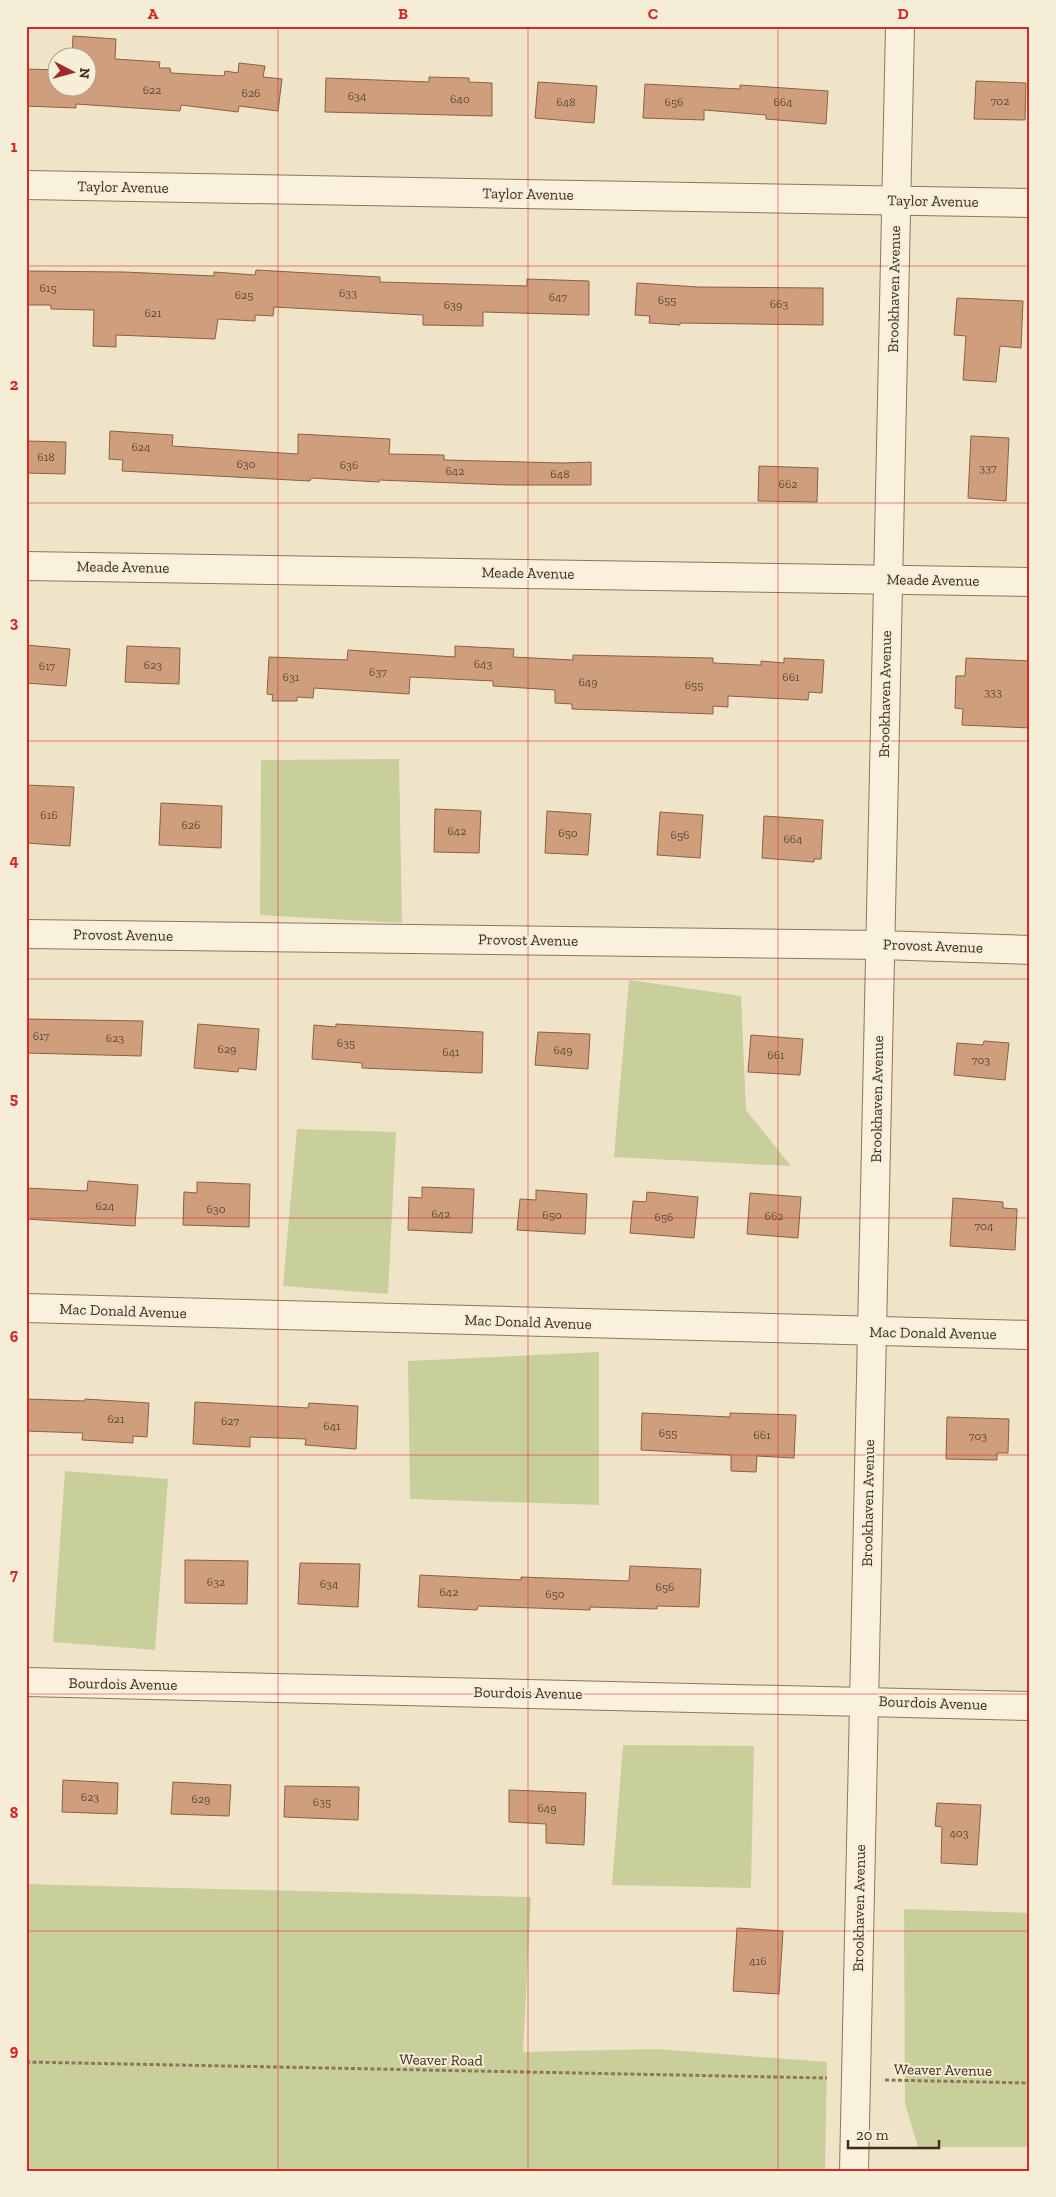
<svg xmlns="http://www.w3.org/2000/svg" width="1056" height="2197" viewBox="0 0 1056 2197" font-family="'Zilla Slab',serif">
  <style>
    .green { fill: #c9cf9b }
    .building { fill: #cf9f7d; stroke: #8d5f41 }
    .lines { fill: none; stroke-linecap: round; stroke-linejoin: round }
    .minor-casing { stroke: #8d765c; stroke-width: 30 }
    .path { stroke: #8d765c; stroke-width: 3; stroke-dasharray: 4 2.5; stroke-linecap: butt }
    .minor { stroke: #faf1dc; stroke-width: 28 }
    .grid { fill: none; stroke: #d62828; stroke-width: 1; stroke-opacity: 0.55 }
    .labels { text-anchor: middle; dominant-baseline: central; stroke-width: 4; stroke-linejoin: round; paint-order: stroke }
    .number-label { font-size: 12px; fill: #624a37 }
    .street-label { font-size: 15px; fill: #3d2e20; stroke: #f7eed8 }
    .neatline { fill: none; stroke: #d62828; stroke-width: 2 }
    .grid-label { font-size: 16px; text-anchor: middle; font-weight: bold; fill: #d62828 }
  </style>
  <rect width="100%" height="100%" fill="#f0e4c8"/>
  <g class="green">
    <path d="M399,759l3,164 -142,-8 1,-155z"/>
    <path d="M629,980l112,16 5,114 45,56 -177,-9z"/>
    <path d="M297,1129l99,3 -8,162 -105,-8z"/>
    <path d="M599,1352v153l-189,-6 -2,-138z"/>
    <path d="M65,1471l103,8 -13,171 -102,-8z"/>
    <path d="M623,1745l131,1 -3,142 -139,-3z"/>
    <path d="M26,1884l505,13 -8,155 134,-3 170,13 -2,109h-799z"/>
    <path d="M904,1909l126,4v234h-112l-13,-43z"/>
  </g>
  <g class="building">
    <path d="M73,36l43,3 -1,20 45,3 -1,6h11l1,5 53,3 1,-5 13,2 1,-10 26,3 -2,11 19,2 -4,32 -39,-5 -1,6 -57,-7 -1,6 -104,-7v4l-50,-2v-37l32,1v18h30v-30h-16z"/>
    <path d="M429,77l40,1v4l23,1v33l-167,-4 1,-34 103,4z"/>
    <path d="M976,81l50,2 -1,37 -51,-1z"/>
    <path d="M538,82l59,4 -3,37 -59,-5z"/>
    <path d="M645,84l95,5v-4l88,6 -2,33 -60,-5v-4l-62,-5v10l-61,-2z"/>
    <path d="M256,270l124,7v5l147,4v-7l62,2v34l-106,-3v14l-60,-1v-10l-149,-8 -1,9 -18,-1v6l-37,-2 -3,20 -99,-4v12l-23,-1 1,-36 -43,-1v-4h-25v-34l98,1 90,4v-4l41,3z"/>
    <path d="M637,283l61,4 125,1v37l-143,-2v2l-31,-2 1,-7 -15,-1z"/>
    <path d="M957,298l66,3 -2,47 -21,-2 -4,36 -33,-2 3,-44 -12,-1z"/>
    <path d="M110,431l63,4 -1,11 126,8v-20l92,5 -1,15 55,1v5l119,3 28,-1v23h-85l-127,-5v2l-68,-4 -1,3 -188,-10 1,-11 -14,-1z"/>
    <path d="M971,436l38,2 -3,63 -38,-3z"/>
    <path d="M26,441l40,1 -1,32 -39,-1z"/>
    <path d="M759,466l59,2 -1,34 -59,-1z"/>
    <path d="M26,645l44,4 -4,37 -40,-3z"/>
    <path d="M127,646l53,2 -1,36 -54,-2z"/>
    <path d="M455,646l59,3 -1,8 60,3v-5l140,3v5l48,2v-4l23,2v-5l40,2 -2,33 -13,-1 -1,8 -80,-4v11l-15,-1v8l-141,-5v-5l-17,-1v-13l-62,-4v-5l-83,-4 -1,17 -95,-6 -1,10 -16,-1v4h-25l1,-6 -6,-1 2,-37 78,3 1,-10 107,7z"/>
    <path d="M966,658l64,3v67l-68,-3 1,-16 -8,-1 1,-32h9z"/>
    <path d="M26,785l48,2 -4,59 -44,-3z"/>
    <path d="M161,803l61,3 -1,42 -62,-3z"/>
    <path d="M435,809l46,2 -2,42 -45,-1z"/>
    <path d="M547,811l44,3 -3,41 -43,-2z"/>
    <path d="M660,812l43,3 -3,43 -43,-3z"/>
    <path d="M764,816l59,4 -2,39h-7v3l-52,-4z"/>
    <path d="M26,1019l117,2 -2,35 -115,-3z"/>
    <path d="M198,1024l61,5 -3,41 -17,-2 -1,4 -44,-4z"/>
    <path d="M336,1024l147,8 -1,41 -120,-5v-5l-50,-4 2,-34 22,2z"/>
    <path d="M538,1032l52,2 -2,35 -53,-4z"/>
    <path d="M751,1035l52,4 -3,36 -52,-3z"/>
    <path d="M984,1041l25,2 -4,37 -51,-5 3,-32 26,2z"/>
    <path d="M88,1181l50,4 -3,41 -109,-7v-31l61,3z"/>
    <path d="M197,1182l53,2 -1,43 -66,-2 1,-33 13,1z"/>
    <path d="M422,1187l52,2 -2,44 -64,-3 1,-33 13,1z"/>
    <path d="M536,1190l51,4 -2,40 -68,-4 3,-31 16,1z"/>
    <path d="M647,1192l51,5 -4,41 -64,-5 3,-32 13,1z"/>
    <path d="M750,1193l51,4 -3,41 -51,-4z"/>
    <path d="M953,1198l50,4v6l14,1 -2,41 -65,-4z"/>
    <path d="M26,1399l59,2v-2l64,4 -2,34 -14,-1v7l-51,-3 1,-7 -57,-2z"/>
    <path d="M195,1402l113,6 1,-5 49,3 -2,43 -51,-4 1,-6 -56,-2v10l-57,-3z"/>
    <path d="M642,1413l88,4v-4l66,2 -2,43 -37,-2 -1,16 -25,-1v-16l-90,-5z"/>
    <path d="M947,1417l62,2 -1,34h-11v7l-51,-1z"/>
    <path d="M185,1560l63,1 -1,43 -62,-1z"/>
    <path d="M300,1563l60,1 -2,43 -60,-3z"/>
    <path d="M630,1566l71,3 -2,38 -42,-1v3l-67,-2v3l-112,-4 -1,4 -59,-3 2,-32 101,5v-3l108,4z"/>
    <path d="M63,1780l55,3 -1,31 -55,-2z"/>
    <path d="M173,1782l58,3 -2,31 -58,-2z"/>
    <path d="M285,1786l74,1 -1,33 -74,-3z"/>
    <path d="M509,1790l77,3 -2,52 -38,-2v-19l-37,-2z"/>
    <path d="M937,1803l44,2 -4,60 -36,-2 1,-36 -7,-1z"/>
    <path d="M737,1928l46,3 -4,63 -46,-3z"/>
  </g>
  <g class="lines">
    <g class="minor-casing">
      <g id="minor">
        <path d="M26,185l1004,18"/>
        <path d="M26,566l1004,16"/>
        <path d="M26,934l854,11 150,5"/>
        <path d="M26,1308l1004,27"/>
        <path d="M26,1682l1004,24"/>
        <path d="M854,2171l46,-2145"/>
      </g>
    </g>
    <g class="path">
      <path d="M26,2062l801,16"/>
      <path d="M885,2080l145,3"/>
    </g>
    <use href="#minor" class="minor"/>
  </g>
  <path class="grid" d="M278,26v2145M528,26v2145M778,26v2145M26,266h1004M26,503h1004M26,741h1004M26,979h1004M26,1218h1004M26,1455h1004M26,1694h1004M26,1931h1004"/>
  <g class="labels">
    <g class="number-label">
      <text x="152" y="90">622</text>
      <text x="251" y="93">626</text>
      <text x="357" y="96">634</text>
      <text x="460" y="99">640</text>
      <text x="1000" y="101">702</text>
      <text x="566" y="102">648</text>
      <text x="674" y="102">656</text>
      <text x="783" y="102">664</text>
      <text x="48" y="288">615</text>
      <text x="348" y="293">633</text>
      <text x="244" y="295">625</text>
      <text x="558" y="297">647</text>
      <text x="667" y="300">655</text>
      <text x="779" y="304">663</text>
      <text x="453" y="305">639</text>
      <text x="153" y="313">621</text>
      <text x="141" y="447">624</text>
      <text x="46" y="457">618</text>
      <text x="246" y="464">630</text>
      <text x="349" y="465">636</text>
      <text x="988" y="468">337</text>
      <text x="455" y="471">642</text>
      <text x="560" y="474">648</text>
      <text x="788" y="484">662</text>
      <text x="483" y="664">643</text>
      <text x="153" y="665">623</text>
      <text x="47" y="666">617</text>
      <text x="378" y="672">637</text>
      <text x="291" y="677">631</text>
      <text x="791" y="677">661</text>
      <text x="588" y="682">649</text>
      <text x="694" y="685">655</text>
      <text x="993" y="692">333</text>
      <text x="49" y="815">616</text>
      <text x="191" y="825">626</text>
      <text x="457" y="831">642</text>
      <text x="568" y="833">650</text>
      <text x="680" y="835">656</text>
      <text x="793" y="839">664</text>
      <text x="41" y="1036">617</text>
      <text x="115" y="1038">623</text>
      <text x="346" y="1043">635</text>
      <text x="227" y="1049">629</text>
      <text x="563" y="1050">649</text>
      <text x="451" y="1052">641</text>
      <text x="776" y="1055">661</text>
      <text x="981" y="1060">703</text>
      <text x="105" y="1206">624</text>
      <text x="216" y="1209">630</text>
      <text x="441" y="1214">642</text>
      <text x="552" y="1215">650</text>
      <text x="774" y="1216">662</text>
      <text x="664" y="1217">656</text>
      <text x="984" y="1226">704</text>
      <text x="116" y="1419">621</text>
      <text x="230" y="1421">627</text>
      <text x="332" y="1426">641</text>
      <text x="668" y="1433">655</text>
      <text x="762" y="1435">661</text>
      <text x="978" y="1436">703</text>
      <text x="216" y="1582">632</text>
      <text x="329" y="1584">634</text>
      <text x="665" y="1587">656</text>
      <text x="449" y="1592">642</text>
      <text x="555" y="1594">650</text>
      <text x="90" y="1797">623</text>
      <text x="201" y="1799">629</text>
      <text x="322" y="1802">635</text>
      <text x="547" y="1808">649</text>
      <text x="959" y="1833">403</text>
      <text x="758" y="1961">416</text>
    </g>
    <g class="street-label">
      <text transform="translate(123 187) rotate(1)">Taylor Avenue</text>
      <text transform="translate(528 194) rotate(1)">Taylor Avenue</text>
      <text transform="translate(933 201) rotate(1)">Taylor Avenue</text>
      <text transform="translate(894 289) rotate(-89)">Brookhaven Avenue</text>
      <text transform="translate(123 567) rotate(1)">Meade Avenue</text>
      <text transform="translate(528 573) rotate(1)">Meade Avenue</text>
      <text transform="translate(933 580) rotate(1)">Meade Avenue</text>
      <text transform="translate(885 694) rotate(-89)">Brookhaven Avenue</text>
      <text transform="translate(123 935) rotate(1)">Provost Avenue</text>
      <text transform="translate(528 940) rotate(1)">Provost Avenue</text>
      <text transform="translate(933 946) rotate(2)">Provost Avenue</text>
      <text transform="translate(877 1099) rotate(-89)">Brookhaven Avenue</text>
      <text transform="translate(123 1311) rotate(2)">Mac Donald Avenue</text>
      <text transform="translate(528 1322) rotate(2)">Mac Donald Avenue</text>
      <text transform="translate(933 1333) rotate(1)">Mac Donald Avenue</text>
      <text transform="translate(868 1503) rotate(-89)">Brookhaven Avenue</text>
      <text transform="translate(123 1684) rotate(1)">Bourdois Avenue</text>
      <text transform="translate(528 1693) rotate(1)">Bourdois Avenue</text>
      <text transform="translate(933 1703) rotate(2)">Bourdois Avenue</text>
      <text transform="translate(859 1908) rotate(-89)">Brookhaven Avenue</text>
      <text transform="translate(441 2060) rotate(1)">Weaver Road</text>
      <text transform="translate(943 2070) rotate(1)">Weaver Avenue</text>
    </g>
  </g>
  <rect width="1056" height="2197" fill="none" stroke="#f7eed8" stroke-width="55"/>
  <g transform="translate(72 72) rotate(96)"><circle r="24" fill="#f7eed8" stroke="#ada18e"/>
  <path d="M0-4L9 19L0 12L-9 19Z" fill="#9e2a2b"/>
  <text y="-8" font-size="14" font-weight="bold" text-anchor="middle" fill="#3d2e20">N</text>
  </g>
  <path d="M848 2140v8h91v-8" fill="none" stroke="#3d2e20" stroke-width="2.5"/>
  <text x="856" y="2140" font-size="15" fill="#3d2e20" stroke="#f7eed8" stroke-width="4" paint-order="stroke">20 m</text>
  <rect x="28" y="28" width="1000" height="2142" class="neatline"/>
  <g class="grid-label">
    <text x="153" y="19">A</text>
    <text x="403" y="19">B</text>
    <text x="653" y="19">C</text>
    <text x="903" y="19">D</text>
    <text x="14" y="152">1</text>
    <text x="14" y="390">2</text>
    <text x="14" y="628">3</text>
    <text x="14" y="866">4</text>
    <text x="14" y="1104">5</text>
    <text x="14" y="1342">6</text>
    <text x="14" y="1580">7</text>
    <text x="14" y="1818">8</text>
    <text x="14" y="2056">9</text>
  </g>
</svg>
